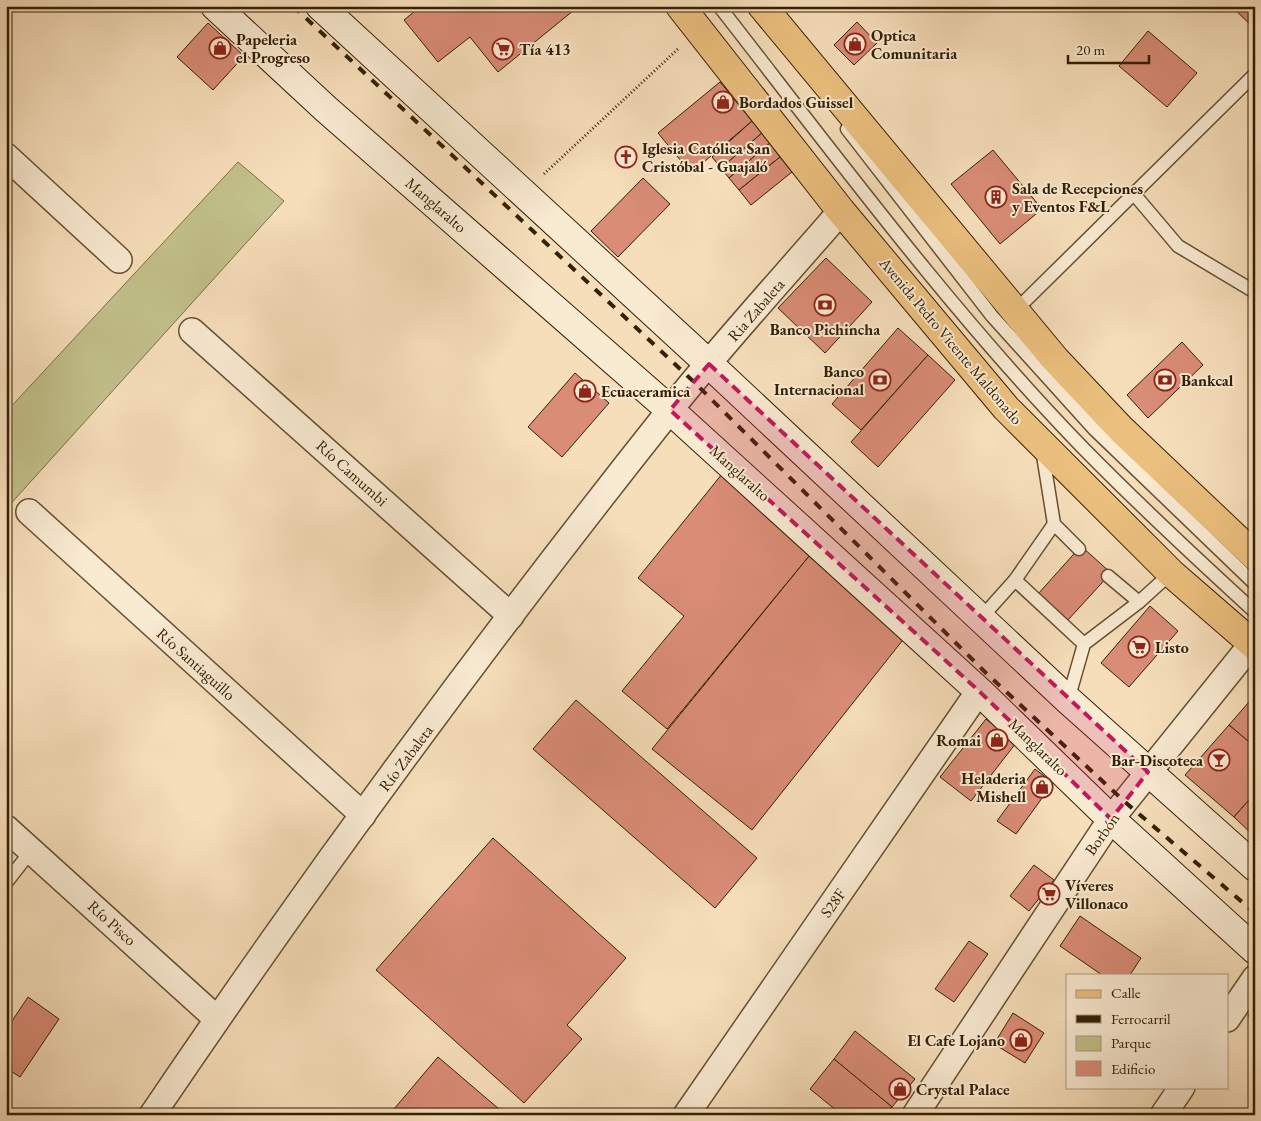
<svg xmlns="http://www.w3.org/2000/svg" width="1261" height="1121" viewBox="0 0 1261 1121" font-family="'EB Garamond',serif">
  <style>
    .green { fill: #c2c08b; stroke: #7b7048 }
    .building { fill: #d98c76; stroke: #342005 }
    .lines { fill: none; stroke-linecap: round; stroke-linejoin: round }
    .lane-casing { stroke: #645032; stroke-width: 15 }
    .street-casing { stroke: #645032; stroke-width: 28 }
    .secondary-casing { stroke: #342005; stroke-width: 30 }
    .primary-casing { stroke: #342005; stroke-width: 30 }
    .path { stroke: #342005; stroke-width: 3; stroke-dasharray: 1 2.5; stroke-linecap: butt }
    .lane { stroke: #f9ead2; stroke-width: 12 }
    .street { stroke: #f9ead2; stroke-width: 25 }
    .secondary { stroke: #f9ead2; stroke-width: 28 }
    .primary { stroke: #ebbf7d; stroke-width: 28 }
    .rail { stroke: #342005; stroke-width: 4; stroke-dasharray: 9 9; stroke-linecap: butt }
    .marked { fill: #c2185b; fill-opacity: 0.2; stroke: #c2185b; stroke-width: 4; stroke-dasharray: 10 6; stroke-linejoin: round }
    .labels { text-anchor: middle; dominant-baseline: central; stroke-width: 4; stroke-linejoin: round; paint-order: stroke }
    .poi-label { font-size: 16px; font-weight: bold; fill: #342005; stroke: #f9ead2; text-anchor: start }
    .street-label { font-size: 16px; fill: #342005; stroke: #f9ead2 }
  </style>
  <rect width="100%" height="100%" fill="#f6deba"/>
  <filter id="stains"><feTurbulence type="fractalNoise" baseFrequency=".004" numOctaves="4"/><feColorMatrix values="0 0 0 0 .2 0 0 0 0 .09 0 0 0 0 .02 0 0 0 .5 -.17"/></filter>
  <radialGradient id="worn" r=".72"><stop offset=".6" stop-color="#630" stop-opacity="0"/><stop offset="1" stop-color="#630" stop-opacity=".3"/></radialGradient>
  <path class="green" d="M238,162l46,39 -278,308v-97z"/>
  <g class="building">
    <path d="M421,6h158l-81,66 -28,-35 -32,25 -34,-42z"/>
    <path d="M1231,6h24v23z"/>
    <path d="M857,22l20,21 -23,22 -20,-20z"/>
    <path d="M208,23l36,33 -31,34 -36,-33z"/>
    <path d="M1148,31l49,42 -30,34 -48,-41z"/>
    <path d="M720,82l32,39 -61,52 -33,-40z"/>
    <path d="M752,121l10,12 -41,35 -9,-11z"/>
    <path d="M762,133l8,10 -41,35 -8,-10z"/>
    <path d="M770,143l10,14 -41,33 -10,-12z"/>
    <path d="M993,150l49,59 -42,35 -49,-60z"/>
    <path d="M780,157l12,15 -41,33 -12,-15z"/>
    <path d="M643,178l27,26 -52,53 -27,-26z"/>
    <path d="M826,258l46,44 -47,51 -47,-45z"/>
    <path d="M898,328l30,27 -67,75 -29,-26z"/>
    <path d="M1182,342l21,23 -55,53 -21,-23z"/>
    <path d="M928,355l27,25 -77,87 -27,-25z"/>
    <path d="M575,373l34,30 -47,54 -34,-30z"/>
    <path d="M722,474l92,76 -147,179 -45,-38 62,-75 -46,-38z"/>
    <path d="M1081,546l30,27 -44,48 -29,-27z"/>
    <path d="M814,550l96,81 -158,199 -100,-81z"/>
    <path d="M1150,606l28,25 -49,56 -28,-24z"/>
    <path d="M1255,695v52l-26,-22z"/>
    <path d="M576,700l181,158 -42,50 -182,-159z"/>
    <path d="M986,719l30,24 -45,58 -31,-24z"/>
    <path d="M1229,725l26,22v46l-21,24 -49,-42z"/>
    <path d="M1035,769l18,14 -37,51 -19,-13z"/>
    <path d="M1255,793v44l-21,-20z"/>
    <path d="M493,838l133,120 -59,67 15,14 -58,64 -148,-133z"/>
    <path d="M1034,865l20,15 -25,31 -19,-15z"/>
    <path d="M1080,916l61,42 -11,17h-28l-42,-29z"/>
    <path d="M969,941l19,13 -34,48 -19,-13z"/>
    <path d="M28,997l31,22 -39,58 -14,-9v-38z"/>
    <path d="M1255,1006v15l-7,-5z"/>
    <path d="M1013,1013l31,20 -19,30 -31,-19z"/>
    <path d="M855,1031l60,48 -23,28 -58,-48z"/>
    <path d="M438,1057l68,58h-106l-6,-6z"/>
    <path d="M834,1059l58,48 -6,8h-44l-32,-26z"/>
  </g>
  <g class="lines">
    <g class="lane-casing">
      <g id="lane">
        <path d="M719,6c117,150 232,306 365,443 55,56 113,110 171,163"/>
        <path d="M847,129l145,187 102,113 161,155"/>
        <path d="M1134,194l44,52 77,46"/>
        <path d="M1014,312l241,-238"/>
        <path d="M1042,449l12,75 25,25"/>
        <path d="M1108,576l31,26"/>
        <path d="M1015,580l69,64"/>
        <path d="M981,618l34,-38 39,-56"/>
        <path d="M1068,700l16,-56 55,-42 32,-29"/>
        <path d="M6,883l25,-32"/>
      </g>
    </g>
    <g class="street-casing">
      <g id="street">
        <path d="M6,156l113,104"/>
        <path d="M192,331l319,285"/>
        <path d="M29,512l334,303"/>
        <path d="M6,828l211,191"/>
        <path d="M1227,1019l28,-41"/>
        <path d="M152,1115c163,-241 337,-477 518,-705 54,-68 114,-133 171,-199"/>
        <path d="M686,1115l293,-424"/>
        <path d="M915,1115l196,-296 144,-179"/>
        <path d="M1163,1115l19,-28"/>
      </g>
    </g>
    <g class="secondary-casing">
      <g id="secondary">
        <path d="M215,6l111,103 344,301 309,281 132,128 144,131"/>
        <path d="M320,6l389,358 359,336 187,167"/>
      </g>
    </g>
    <g class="primary-casing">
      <g id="primary">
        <path d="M680,6l161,205 165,197 165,165 84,73"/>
        <path d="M762,6l293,353 67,71 133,126"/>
      </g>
    </g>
    <path class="path" d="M544,174l134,-125"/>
    <use href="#lane" class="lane"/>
    <use href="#street" class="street"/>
    <use href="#secondary" class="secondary"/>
    <use href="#primary" class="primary"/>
    <path class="rail" d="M293,6l401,376 292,291 139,129 130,111"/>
  </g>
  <path class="marked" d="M709,364l439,408 -37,47 -132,-128 -309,-281z"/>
  <defs>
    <g id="shop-ring" transform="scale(1.125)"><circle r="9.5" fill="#f9ead2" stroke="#8f2418" stroke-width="1.5"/><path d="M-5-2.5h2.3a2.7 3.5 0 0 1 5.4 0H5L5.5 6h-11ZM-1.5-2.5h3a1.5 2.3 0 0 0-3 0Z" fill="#8f2418"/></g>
    <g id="supermarket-ring" transform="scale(1.125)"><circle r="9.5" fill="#f9ead2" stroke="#8f2418" stroke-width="1.5"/><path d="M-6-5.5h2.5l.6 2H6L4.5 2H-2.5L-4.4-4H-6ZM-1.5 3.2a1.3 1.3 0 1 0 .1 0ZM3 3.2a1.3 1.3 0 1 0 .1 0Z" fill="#8f2418"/></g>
    <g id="church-ring" transform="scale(1.125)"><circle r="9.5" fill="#f9ead2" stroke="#8f2418" stroke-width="1.5"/><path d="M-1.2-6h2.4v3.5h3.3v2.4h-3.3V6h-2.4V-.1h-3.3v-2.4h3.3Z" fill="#8f2418"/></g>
    <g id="building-ring" transform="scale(1.125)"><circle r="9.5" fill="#f9ead2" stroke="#8f2418" stroke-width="1.5"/><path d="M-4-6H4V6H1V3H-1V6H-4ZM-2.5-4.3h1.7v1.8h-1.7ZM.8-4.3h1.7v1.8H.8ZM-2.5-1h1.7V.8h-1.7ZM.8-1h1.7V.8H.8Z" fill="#8f2418"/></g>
    <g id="bank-ring" transform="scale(1.125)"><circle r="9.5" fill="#f9ead2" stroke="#8f2418" stroke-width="1.5"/><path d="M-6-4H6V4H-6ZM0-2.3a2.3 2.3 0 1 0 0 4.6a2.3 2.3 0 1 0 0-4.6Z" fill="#8f2418"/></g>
    <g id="bar-ring" transform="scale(1.125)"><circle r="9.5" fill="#f9ead2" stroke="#8f2418" stroke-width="1.5"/><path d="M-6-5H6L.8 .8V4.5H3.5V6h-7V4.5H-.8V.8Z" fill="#8f2418"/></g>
  </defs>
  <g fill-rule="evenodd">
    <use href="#shop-ring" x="855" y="44"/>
    <use href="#shop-ring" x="220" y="48"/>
    <use href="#supermarket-ring" x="503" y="49"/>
    <use href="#shop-ring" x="723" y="102"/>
    <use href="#church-ring" x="626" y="157"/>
    <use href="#building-ring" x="996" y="197"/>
    <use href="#bank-ring" x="825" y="305"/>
    <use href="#bank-ring" x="880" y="380"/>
    <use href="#bank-ring" x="1165" y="380"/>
    <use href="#shop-ring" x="585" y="391"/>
    <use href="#supermarket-ring" x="1139" y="647"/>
    <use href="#shop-ring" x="997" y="740"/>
    <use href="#bar-ring" x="1219" y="760"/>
    <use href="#shop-ring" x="1042" y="787"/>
    <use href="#supermarket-ring" x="1049" y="894"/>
    <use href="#shop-ring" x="1021" y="1040"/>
    <use href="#shop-ring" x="900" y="1089"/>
  </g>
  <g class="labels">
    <g class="poi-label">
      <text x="871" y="35">Optica<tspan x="871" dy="18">Comunitaria</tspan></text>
      <text x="236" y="39">Papeleria<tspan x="236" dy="18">el Progreso</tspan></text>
      <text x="519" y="49">Tía 413</text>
      <text x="739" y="102">Bordados Guissel</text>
      <text x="642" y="148">Iglesia Católica San<tspan x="642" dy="18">Cristóbal - Guajaló</tspan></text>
      <text x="1012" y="188">Sala de Recepciones<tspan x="1012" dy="18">y Eventos F&amp;L</tspan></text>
      <text x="825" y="329" text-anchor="middle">Banco Pichincha</text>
      <text x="864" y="371" text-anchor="end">Banco<tspan x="864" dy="18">Internacional</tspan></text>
      <text x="1181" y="380">Bankcal</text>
      <text x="601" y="391">Ecuaceramica</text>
      <text x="1155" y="647">Listo</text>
      <text x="981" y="740" text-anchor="end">Romai</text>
      <text x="1203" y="760" text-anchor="end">Bar-Discoteca</text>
      <text x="1026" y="778" text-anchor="end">Heladeria<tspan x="1026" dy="18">Mishell</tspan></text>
      <text x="1065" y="885">Víveres<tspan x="1065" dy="18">Villonaco</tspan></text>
      <text x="1005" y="1040" text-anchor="end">El Cafe Lojano</text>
      <text x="916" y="1089">Crystal Palace</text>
    </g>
    <g class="street-label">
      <text transform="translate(436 205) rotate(41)">Manglaralto</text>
      <text transform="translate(756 310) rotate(-49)">Ria Zabaleta</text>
      <text transform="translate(951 341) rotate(50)">Avenida Pedro Vicente Maldonado</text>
      <text transform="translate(352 473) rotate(42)">Río Camumbi</text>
      <text transform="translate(740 473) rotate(42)">Manglaralto</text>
      <text transform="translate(196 664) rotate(42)">Río Santiaguillo</text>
      <text transform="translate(1038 747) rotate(44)">Manglaralto</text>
      <text transform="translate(406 758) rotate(-53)">Río Zabaleta</text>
      <text transform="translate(1102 834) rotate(-55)">Borbón</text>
      <text transform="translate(833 903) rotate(-55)">S28F</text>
      <text transform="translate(112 923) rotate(42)">Río Pisco</text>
    </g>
  </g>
  <rect width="1261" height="1121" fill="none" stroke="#f6deba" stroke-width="25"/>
  <rect x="8" y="8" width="1246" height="1106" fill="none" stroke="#342005" stroke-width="2.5"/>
  <rect x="12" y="12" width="1236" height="1096" fill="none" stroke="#342005"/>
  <rect x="1066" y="974" width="162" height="115" fill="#f9ead2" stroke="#aa9980"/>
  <rect x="1076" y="990" width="25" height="8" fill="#ebbf7d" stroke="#aa9980"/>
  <text x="1111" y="998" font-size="15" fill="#342005">Calle</text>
  <rect x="1076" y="1015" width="25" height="8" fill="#342005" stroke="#aa9980"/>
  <text x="1111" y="1024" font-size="15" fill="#342005">Ferrocarril</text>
  <rect x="1076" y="1036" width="25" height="15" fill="#c2c08b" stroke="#aa9980"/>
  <text x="1111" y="1048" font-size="15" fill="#342005">Parque</text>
  <rect x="1076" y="1061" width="25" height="15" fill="#d98c76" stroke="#aa9980"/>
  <text x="1111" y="1074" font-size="15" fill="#342005">Edificio</text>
  <path d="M1068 55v8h81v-8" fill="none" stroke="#342005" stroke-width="2.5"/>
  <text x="1076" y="55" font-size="15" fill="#342005" stroke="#f9ead2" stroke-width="4" paint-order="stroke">20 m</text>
  <rect width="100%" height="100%" filter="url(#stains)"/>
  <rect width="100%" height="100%" fill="url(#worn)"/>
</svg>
